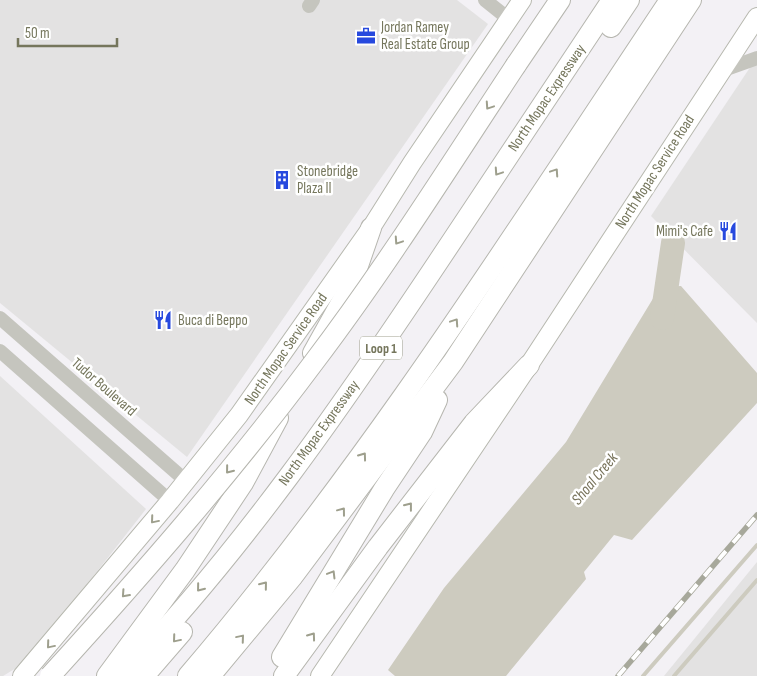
<svg xmlns="http://www.w3.org/2000/svg" width="757" height="676" viewBox="0 0 757 676" font-family="'Sofia Sans Condensed',sans-serif">
  <style>
    .built { fill: #e3e2e2 }
    .water { fill: #cdcbbf }
    .lines { fill: none; stroke-linecap: round; stroke-linejoin: round }
    .stream { stroke: #cdcbbf; stroke-width: 4 }
    .river { stroke: #cdcbbf; stroke-width: 24 }
    .major-casing { stroke: #b7b8af; stroke-width: 20 }
    .highway-casing { stroke: #b6b6af; stroke-width: 22 }
    .minor { stroke: #c5c5be; stroke-width: 14 }
    .major { stroke: #fff; stroke-width: 18 }
    .highway { stroke: #fff; stroke-width: 20 }
    .rail-casing { stroke: #a7a89b; stroke-width: 5.5 }
    .rail { stroke: #fff; stroke-width: 4; stroke-dasharray: 11; stroke-linecap: butt }
    .highway-bridge-casing { stroke: #b6b6af; stroke-width: 22; stroke-linecap: butt }
    .highway-bridge { stroke: #fff; stroke-width: 20 }
    .oneway { stroke: #9e9f8d }
    .labels { text-anchor: middle; dominant-baseline: central; stroke-width: 5; stroke-linejoin: round; paint-order: stroke }
    .shield { fill: #fff; stroke: #9e9f8d; stroke-width: 1 }
    .shield-label { font-size: 14px; font-weight: bold; fill: #75765c }
    .poi-label { font-size: 15px; fill: #75765c; stroke: #fff; text-anchor: start }
    .street-label { font-size: 15px; fill: #75765c; stroke: #fff }
    .water-label { font-size: 16px; font-style: italic; fill: #78735b; stroke: #fff }
  </style>
  <rect width="100%" height="100%" fill="#f3f1f5"/>
  <g class="built">
    <path d="M0,0h457l31,24 -301,433 -187,-154z"/>
    <path d="M757,57v266l-106,-107z"/>
    <path d="M0,376l146,133 -120,153 -23,14h-3z"/>
    <path d="M757,562v114h-93z"/>
  </g>
  <path class="water" d="M681,286l76,87v30l-125,137 -18,-5 -30,37 2,7 -80,97h-111l-7,-6 56,-82 122,-146 94,-155z"/>
  <g class="lines">
    <g class="stream">
      <path d="M643,676l114,-131"/>
      <path d="M674,676l83,-96"/>
    </g>
    <path class="river" d="M662,318l11,-75"/>
    <g class="major-casing">
      <g id="major">
        <path d="M22,676l148,-175 69,-86 132,-187 41,-65 110,-163"/>
        <path d="M320,676l209,-311 228,-348"/>
      </g>
    </g>
    <g class="highway-casing">
      <g id="highway">
        <path d="M611,27l18,-27"/>
        <path d="M516,65l44,-65"/>
        <path d="M313,353l39,-70 19,-55"/>
        <path d="M282,657l102,-168 38,-57 15,-32"/>
        <path d="M107,676l78,-106 58,-87 35,-65"/>
        <path d="M122,676c120,-125 220,-270 316,-414 58,-87 116,-175 174,-262"/>
        <path d="M144,676l38,-44"/>
        <path d="M188,676c180,-211 328,-445 482,-676"/>
        <path d="M210,676l83,-100 160,-214 238,-362"/>
        <path d="M284,676l94,-129 96,-124 55,-58"/>
      </g>
    </g>
    <g class="minor">
      <path d="M485,0l25,20"/>
      <path d="M309,6l4,-6"/>
      <path d="M721,71l36,-13"/>
      <path d="M0,318l186,163"/>
      <path d="M0,351l170,150"/>
    </g>
    <use href="#major" class="major"/>
    <use href="#highway" class="highway"/>
    <g class="rail-casing">
      <path id="rail" d="M618,676l139,-161"/>
    </g>
    <use href="#rail" class="rail"/>
    <g class="highway-bridge-casing">
      <path id="highway-bridge" d="M50,676c92,-101 182,-204 264,-314 72,-95 136,-197 202,-297"/>
    </g>
    <use href="#highway-bridge" class="highway-bridge"/>
  </g>
  <defs><path id="oneway-chevron" d="M-2-3.5L2.5 0L-2 3.5" fill="none" stroke-width="1.6" stroke-linecap="round" stroke-linejoin="round" transform="scale(1.25)"/></defs>
  <g class="oneway">
    <use href="#oneway-chevron" transform="translate(489 106) rotate(124)"/>
    <use href="#oneway-chevron" transform="translate(498 172) rotate(124)"/>
    <use href="#oneway-chevron" transform="translate(555 172) rotate(-56)"/>
    <use href="#oneway-chevron" transform="translate(398 241) rotate(124)"/>
    <use href="#oneway-chevron" transform="translate(455 322) rotate(-56)"/>
    <use href="#oneway-chevron" transform="translate(363 456) rotate(-54)"/>
    <use href="#oneway-chevron" transform="translate(229 470) rotate(129)"/>
    <use href="#oneway-chevron" transform="translate(409 506) rotate(-52)"/>
    <use href="#oneway-chevron" transform="translate(342 511) rotate(-53)"/>
    <use href="#oneway-chevron" transform="translate(154 520) rotate(130)"/>
    <use href="#oneway-chevron" transform="translate(332 574) rotate(-59)"/>
    <use href="#oneway-chevron" transform="translate(264 585) rotate(-51)"/>
    <use href="#oneway-chevron" transform="translate(200 588) rotate(129)"/>
    <use href="#oneway-chevron" transform="translate(125 594) rotate(132)"/>
    <use href="#oneway-chevron" transform="translate(312 636) rotate(-54)"/>
    <use href="#oneway-chevron" transform="translate(241 638) rotate(-50)"/>
    <use href="#oneway-chevron" transform="translate(176 639) rotate(130)"/>
    <use href="#oneway-chevron" transform="translate(50 645) rotate(130)"/>
  </g>
  <defs>
    <g id="office-bare" transform="scale(1.5)"><path d="M-6-3h4V-5.5h4V-3h4V5H-6ZM-1-4.5V-3h2v-1.5ZM-6 0V1H6V0Z" fill="#2749de" stroke="#fff" stroke-width="2.5" paint-order="stroke"/></g>
    <g id="building-bare" transform="scale(1.5)"><path d="M-4-6H4V6H1V3H-1V6H-4ZM-2.5-4.3h1.7v1.8h-1.7ZM.8-4.3h1.7v1.8H.8ZM-2.5-1h1.7V.8h-1.7ZM.8-1h1.7V.8H.8Z" fill="#2749de" stroke="#fff" stroke-width="2.5" paint-order="stroke"/></g>
    <g id="restaurant-bare" transform="scale(1.5)"><path d="M-5-6h1v4h1v-4h1v4h1v-4h1v5L-1.5 .5V6h-2V.5L-5-1ZM5-6V6H3V1.5H1.5Q1.5-4 5-6Z" fill="#2749de" stroke="#fff" stroke-width="2.5" paint-order="stroke"/></g>
  </defs>
  <g fill-rule="evenodd">
    <use href="#office-bare" x="366" y="36"/>
    <use href="#building-bare" x="282" y="180"/>
    <use href="#restaurant-bare" x="728" y="231"/>
    <use href="#restaurant-bare" x="163" y="320"/>
  </g>
  <g class="labels">
    <rect class="shield" x="360" y="336.5" width="42" height="23" rx="4"/>
    <g class="shield-label">
      <text x="381" y="348">Loop 1</text>
    </g>
    <g class="poi-label">
      <text x="381" y="27">Jordan Ramey<tspan x="381" dy="17">Real Estate Group</tspan></text>
      <text x="297" y="171">Stonebridge<tspan x="297" dy="17">Plaza II</tspan></text>
      <text x="713" y="231" text-anchor="end">Mimi's Cafe</text>
      <text x="178" y="320">Buca di Beppo</text>
    </g>
    <g class="street-label">
      <text transform="translate(547 98) rotate(-56)">North Mopac Expressway</text>
      <text transform="translate(655 172) rotate(-57)">North Mopac Service Road</text>
      <text transform="translate(286 349) rotate(-55)">North Mopac Service Road</text>
      <text transform="translate(104 387) rotate(41)">Tudor Boulevard</text>
      <text transform="translate(319 433) rotate(-54)">North Mopac Expressway</text>
    </g>
    <g class="water-label">
      <text transform="translate(595 479) rotate(-50)">Shoal Creek</text>
    </g>
  </g>
  <path d="M18 38v8h99v-8" fill="none" stroke="#75765c" stroke-width="2.5"/>
  <text x="25" y="38" font-size="15" fill="#75765c" stroke="#ffffff" stroke-width="4" paint-order="stroke">50 m</text>
</svg>
